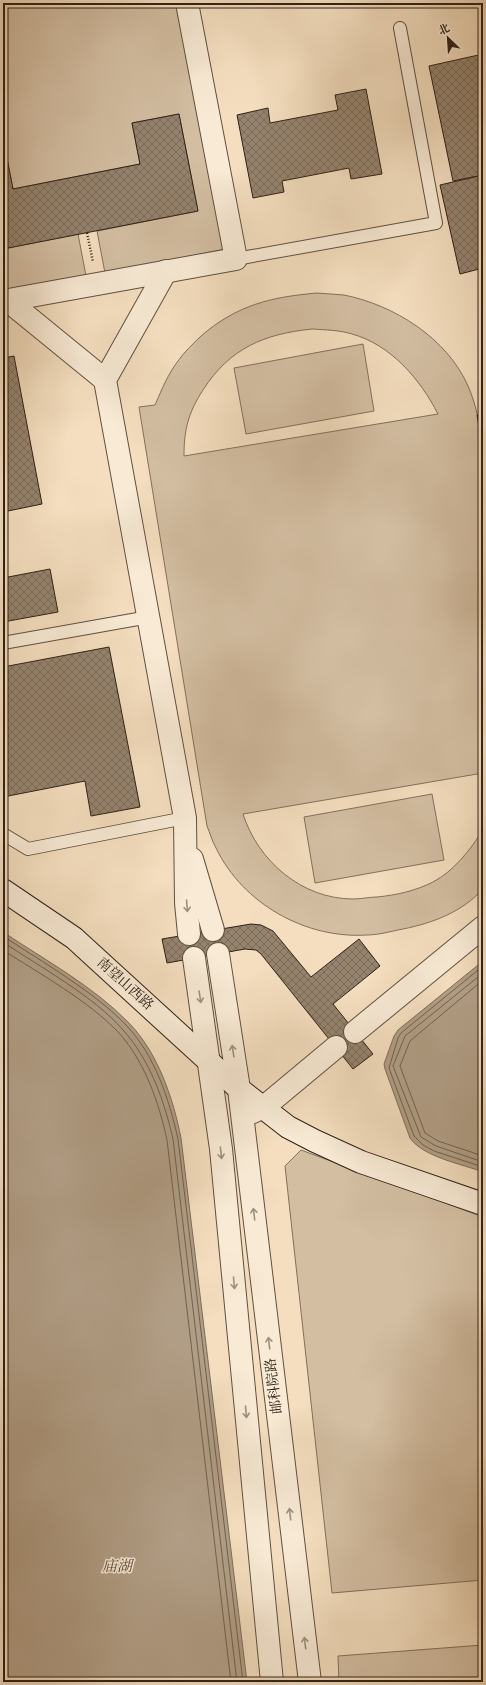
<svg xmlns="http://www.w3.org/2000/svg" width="486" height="1685" viewBox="0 0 486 1685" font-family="'IM FELL DW Pica','Noto Serif SC',serif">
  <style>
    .grass { fill: #d3bea2; stroke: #81705c; fill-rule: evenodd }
    .water { fill: #b19e86; stroke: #7d6c5a }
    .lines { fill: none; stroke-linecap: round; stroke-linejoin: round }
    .shore { stroke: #70604e; stroke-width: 1 }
    .building { fill: url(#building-cross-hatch); stroke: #2f2117 }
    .lane-casing { stroke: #605041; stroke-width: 14 }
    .street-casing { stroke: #605041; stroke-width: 24 }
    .secondary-casing { stroke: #2f2117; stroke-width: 24 }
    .path { stroke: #2f2117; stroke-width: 2.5; stroke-dasharray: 1 2; stroke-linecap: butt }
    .lane { stroke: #f8ead5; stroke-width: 12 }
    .street { stroke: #f8ead5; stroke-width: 22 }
    .secondary { stroke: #f8ead5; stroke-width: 22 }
    .oneway { stroke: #9e9080 }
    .labels { text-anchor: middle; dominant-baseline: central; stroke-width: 3; stroke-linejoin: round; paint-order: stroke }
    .street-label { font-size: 14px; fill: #2f2117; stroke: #f8ead5 }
    .water-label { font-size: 15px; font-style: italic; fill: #5c4d3e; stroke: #f8ead5 }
  </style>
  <defs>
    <pattern id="building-cross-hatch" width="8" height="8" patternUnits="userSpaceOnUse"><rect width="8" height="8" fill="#95836e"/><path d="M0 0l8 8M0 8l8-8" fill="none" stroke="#7a6b59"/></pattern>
  </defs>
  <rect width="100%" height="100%" fill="#f4debf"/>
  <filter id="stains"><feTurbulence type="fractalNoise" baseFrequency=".005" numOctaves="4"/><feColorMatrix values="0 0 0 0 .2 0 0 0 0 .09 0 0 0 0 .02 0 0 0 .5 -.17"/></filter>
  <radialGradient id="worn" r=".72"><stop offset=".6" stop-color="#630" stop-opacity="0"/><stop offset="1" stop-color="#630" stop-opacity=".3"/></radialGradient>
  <g class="grass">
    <path d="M3,3h174l48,246 -120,24 -8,-42 101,-20 -19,-97 -47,9 8,41 -127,25 -8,-41h-2z"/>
    <path d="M78,234l8,42 -83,16v-43z"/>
    <path d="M317,293c9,1 18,1 27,2 50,10 103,43 124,91 9,20 12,41 15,63v324l-240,41c15,47 59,85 110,85 8,0 17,-2 24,-2 20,-2 38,-6 56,-15 21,-11 37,-32 50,-52v59c-21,23 -50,34 -80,40 -11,2 -24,6 -36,6 -61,4 -124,-31 -151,-87 -4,-7 -6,-15 -9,-22l-68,-419 16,-2c7,-16 13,-31 23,-44 6,-9 15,-17 23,-25 36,-31 70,-39 116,-43zM312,329c14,1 27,1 40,5 39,11 68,45 86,80l-254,42c0,-26 4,-43 19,-66 27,-42 61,-56 109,-61z"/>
    <path d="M363,344l11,67 -128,23 -12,-66z"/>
    <path d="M432,794l12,66 -129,23 -11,-66z"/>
    <path d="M301,1150l182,67v363l-151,13 -47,-427z"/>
    <path d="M483,1645v37h-144l-1,-26z"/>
  </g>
  <g class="water">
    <path d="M3,932c42,28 90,54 126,91 29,30 44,75 52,115l66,544h-244z"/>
    <path d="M483,961v211c-21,-8 -60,-15 -73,-34l-25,-69 -1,-5 10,-28 4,-6z"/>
  </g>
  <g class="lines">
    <g class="shore">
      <path d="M3,936c39,26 92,56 124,90 28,30 42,73 51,113l65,543"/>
      <path d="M3,942c37,25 92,55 120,88 27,30 41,70 50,109l64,543"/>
      <path d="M3,950c37,24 86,51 116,83 26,29 40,70 48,107l64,542"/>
      <path d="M483,966l-82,67 -3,5 -9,30 25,68 9,9 11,6 49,16"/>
      <path d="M483,973l-78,63 -12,30 28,71 15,9 47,16"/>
      <path d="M483,980l-73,61 -10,25 25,67 13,8 45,15"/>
    </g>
  </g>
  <g class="building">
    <path d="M483,54v121l-30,6 -24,-115z"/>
    <path d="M366,89l16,85 -31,5 -2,-11 -67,13 2,11 -31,6 -16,-83 31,-7 2,15 68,-13 -3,-15z"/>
    <path d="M179,114l19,97 -195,38v-101h2l8,41 127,-25 -8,-41z"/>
    <path d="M483,175v93l-23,6 -20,-89z"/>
    <path d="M14,356l28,148 -39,8v-154z"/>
    <path d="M483,414v35l-6,-34z"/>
    <path d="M50,569l8,43 -55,10v-44z"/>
    <path d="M109,647l31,160 -49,9 -6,-35 -82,16v-130z"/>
    <path d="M251,924l10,1 12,6 38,46 48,-38 21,27 -47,38 40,50 -20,15 -92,-115 -5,-4 -11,-1 -78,14 -5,-24z"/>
  </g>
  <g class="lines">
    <g class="lane-casing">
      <g id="lane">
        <path d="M236,259l200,-36 -36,-195"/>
        <path d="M3,643l146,-26"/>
        <path d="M3,834l25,15 157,-31"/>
      </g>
    </g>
    <g class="street-casing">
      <g id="street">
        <path d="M166,271l-61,109 80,438 1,85 3,31"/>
        <path d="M7,300l98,80"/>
        <path d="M3,301l233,-42 -49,-256"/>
        <path d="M192,859l21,71"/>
        <path d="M218,954l21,135 71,593"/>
        <path d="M194,958l27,191 51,533"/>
        <path d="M355,1032l128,-105"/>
        <path d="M246,1115l18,-8 72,-60"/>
      </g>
    </g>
    <g class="secondary-casing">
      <path id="secondary" d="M3,890l71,48 165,151 49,38 27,14 46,21 122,42"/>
    </g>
    <path class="path" d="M87,233l6,29"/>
    <use href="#lane" class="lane"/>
    <use href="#street" class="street"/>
    <use href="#secondary" class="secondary"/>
  </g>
  <defs><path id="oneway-shaft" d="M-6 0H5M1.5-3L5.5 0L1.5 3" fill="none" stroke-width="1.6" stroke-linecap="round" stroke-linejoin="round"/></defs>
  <g class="oneway">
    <use href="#oneway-shaft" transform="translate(187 906) rotate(86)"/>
    <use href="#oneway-shaft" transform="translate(200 997) rotate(81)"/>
    <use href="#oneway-shaft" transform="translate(233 1051) rotate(-99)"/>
    <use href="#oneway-shaft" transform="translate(221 1153) rotate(84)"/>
    <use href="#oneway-shaft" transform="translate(254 1214) rotate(-97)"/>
    <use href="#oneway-shaft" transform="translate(234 1283) rotate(85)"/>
    <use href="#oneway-shaft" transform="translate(269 1343) rotate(-97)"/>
    <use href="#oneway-shaft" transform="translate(246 1412) rotate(85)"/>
    <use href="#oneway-shaft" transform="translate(290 1514) rotate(-97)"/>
    <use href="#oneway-shaft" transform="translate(305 1643) rotate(-97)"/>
  </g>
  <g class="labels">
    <g class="street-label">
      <text transform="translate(125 984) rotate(42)">南望山西路</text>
      <text transform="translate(274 1386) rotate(-97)">邮科院路</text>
    </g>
    <g class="water-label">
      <text x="117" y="1566">庙湖</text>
    </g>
  </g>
  <rect width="486" height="1685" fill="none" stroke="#f4debf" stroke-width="16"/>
  <rect x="4" y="4" width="478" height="1677" fill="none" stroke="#2f2117" stroke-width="2"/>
  <rect x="8" y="8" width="470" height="1669" fill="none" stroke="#2f2117"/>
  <g transform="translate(448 38) rotate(335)" stroke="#f8ead5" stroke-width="3" paint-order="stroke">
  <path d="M0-3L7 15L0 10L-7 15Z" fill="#2f2117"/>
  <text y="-6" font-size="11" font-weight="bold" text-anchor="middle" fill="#2f2117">北</text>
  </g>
  <rect width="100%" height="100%" filter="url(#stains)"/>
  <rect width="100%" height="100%" fill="url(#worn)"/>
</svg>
